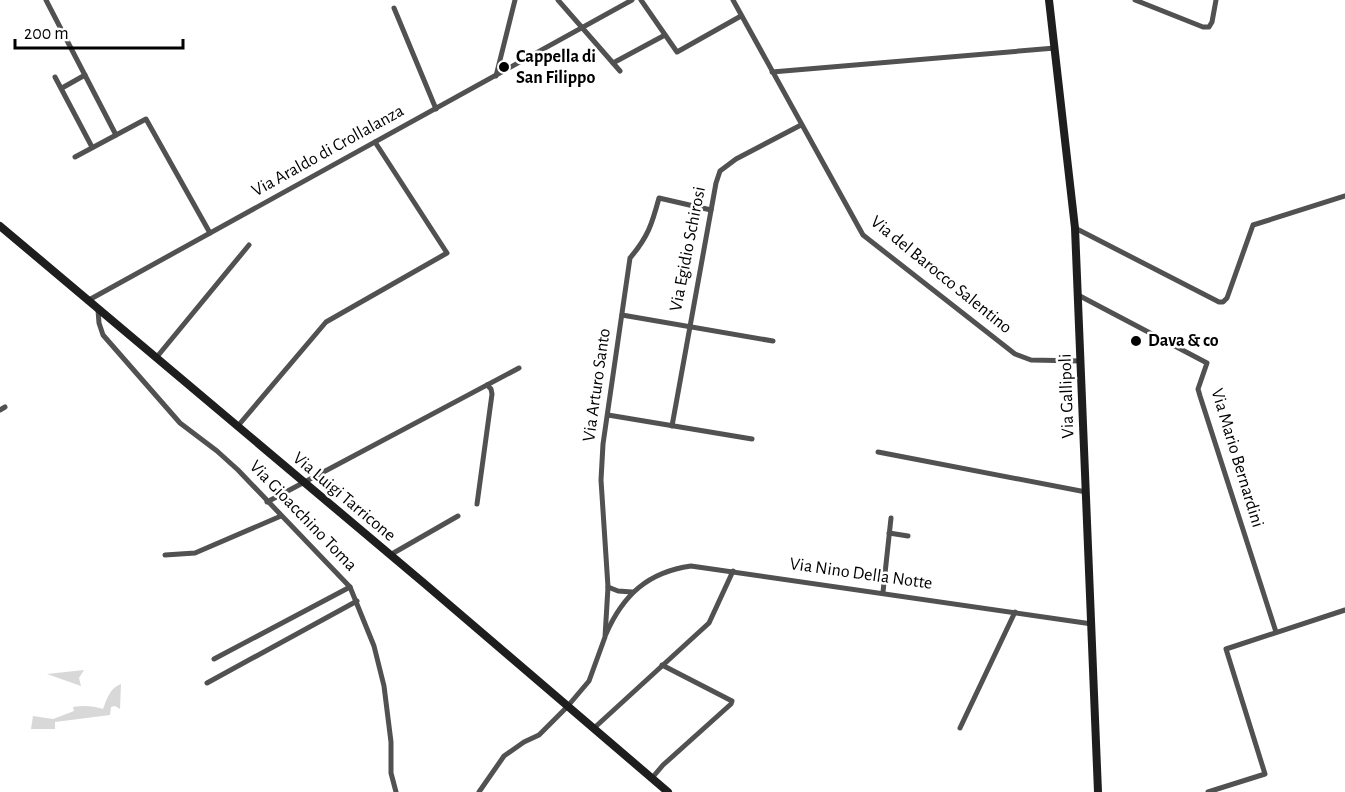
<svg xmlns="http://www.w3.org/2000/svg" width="1345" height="792" viewBox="0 0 1345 792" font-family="'Alegreya Sans',sans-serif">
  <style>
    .green { fill: #d8d8d8 }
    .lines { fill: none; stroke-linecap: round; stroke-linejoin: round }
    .minor { stroke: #515151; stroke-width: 5 }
    .secondary { stroke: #1e1e1e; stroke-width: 8 }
    .poi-dot { fill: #000; stroke: #fff; stroke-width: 2 }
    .labels { text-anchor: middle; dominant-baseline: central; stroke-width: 5; stroke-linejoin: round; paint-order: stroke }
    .poi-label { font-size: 18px; font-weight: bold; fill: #000; stroke: #fff; text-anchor: start }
    .street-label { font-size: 18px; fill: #000; stroke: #fff }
  </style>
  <rect width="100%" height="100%" fill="#fff"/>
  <g class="green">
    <path d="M84,670l-5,8 2,8 -34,-12z"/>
    <path d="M121,684l-1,25 -5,-3 -4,1 -1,8 -55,7v7h-24l2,-13 20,3 21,-8 -1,-4c11,-2 21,-1 30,2 4,-10 6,-20 18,-25z"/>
  </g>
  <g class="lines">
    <g class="minor">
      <path d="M46,0l70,135"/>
      <path d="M558,0l62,71"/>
      <path d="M641,0l36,52 64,-36"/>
      <path d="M733,0l130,235 152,119 16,6 50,1"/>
      <path d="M1135,0l68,27h6l3,-5 4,-22"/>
      <path d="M394,8l42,101"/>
      <path d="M613,63l52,-28"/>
      <path d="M772,72l283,-24"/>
      <path d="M496,76l19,-76"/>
      <path d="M55,77l37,70"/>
      <path d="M62,88l23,-13"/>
      <path d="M75,157l71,-38 64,114"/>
      <path d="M1075,228l144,74h4l4,-4 26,-73 92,-29"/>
      <path d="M1078,295l129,68 -9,26 2,7 76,236"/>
      <path d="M87,301l545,-301"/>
      <path d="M98,310l1,13 4,12 77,88 37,28 21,19 112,117 24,59 10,40 7,56v31l5,19"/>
      <path d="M622,315l151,26"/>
      <path d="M156,358l93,-113"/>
      <path d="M0,410l5,-3"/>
      <path d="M608,415l144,24"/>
      <path d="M672,426l44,-243 4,-12 16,-12 65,-34"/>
      <path d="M237,427l89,-105 121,-69 -72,-111"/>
      <path d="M878,452l208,40"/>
      <path d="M267,502l252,-134"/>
      <path d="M477,504l15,-110 -1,-5 -4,-4"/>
      <path d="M889,533l19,3"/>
      <path d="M165,555l30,-2 86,-37"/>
      <path d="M390,555l68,-39"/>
      <path d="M608,587l10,4 14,1"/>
      <path d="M883,592l8,-74"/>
      <path d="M606,634c17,-39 42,-62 85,-68l401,58"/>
      <path d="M214,659l136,-72"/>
      <path d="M207,683l150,-82"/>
      <path d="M960,728l55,-116"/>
      <path d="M593,729l116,-106 24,-52"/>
      <path d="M652,778l11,-13 68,-61 1,-3 -70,-36"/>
      <path d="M479,792l25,-36 20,-14 15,-7 28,-28 22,-26 16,-44 3,-50 -7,-107 2,-36 27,-186c18,-21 22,-34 29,-60l52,12"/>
      <path d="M1208,792l57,-18 -39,-125 119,-39"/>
    </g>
    <g class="secondary">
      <path d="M1049,0l26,228 23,564"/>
      <path d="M0,226l425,358 243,208"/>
    </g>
  </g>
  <g class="poi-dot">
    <circle cx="504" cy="67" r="6"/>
    <circle cx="1136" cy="341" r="6"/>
  </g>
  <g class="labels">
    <g class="poi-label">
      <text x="516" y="57">Cappella di<tspan x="516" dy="21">San Filippo</tspan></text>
      <text x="1148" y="341">Dava &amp; co</text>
    </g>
    <g class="street-label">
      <text transform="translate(328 151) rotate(-29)">Via Araldo di Crollalanza</text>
      <text transform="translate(688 249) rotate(-79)">Via Egidio Schirosi</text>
      <text transform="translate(941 275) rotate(39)">Via del Barocco Salentino</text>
      <text transform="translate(597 385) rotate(-82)">Via Arturo Santo</text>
      <text transform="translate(1067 396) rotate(-92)">Via Gallipoli</text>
      <text transform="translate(1237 458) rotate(73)">Via Mario Bernardini</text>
      <text transform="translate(344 497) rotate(40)">Via Luigi Tarricone</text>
      <text transform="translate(303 516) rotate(46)">Via Gioacchino Toma</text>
      <text transform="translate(861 574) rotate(8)">Via Nino Della Notte</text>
    </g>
  </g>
  <path d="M15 39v9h168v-9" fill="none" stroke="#000000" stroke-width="3"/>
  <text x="24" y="39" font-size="18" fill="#000000" stroke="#ffffff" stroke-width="4.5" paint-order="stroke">200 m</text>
</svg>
